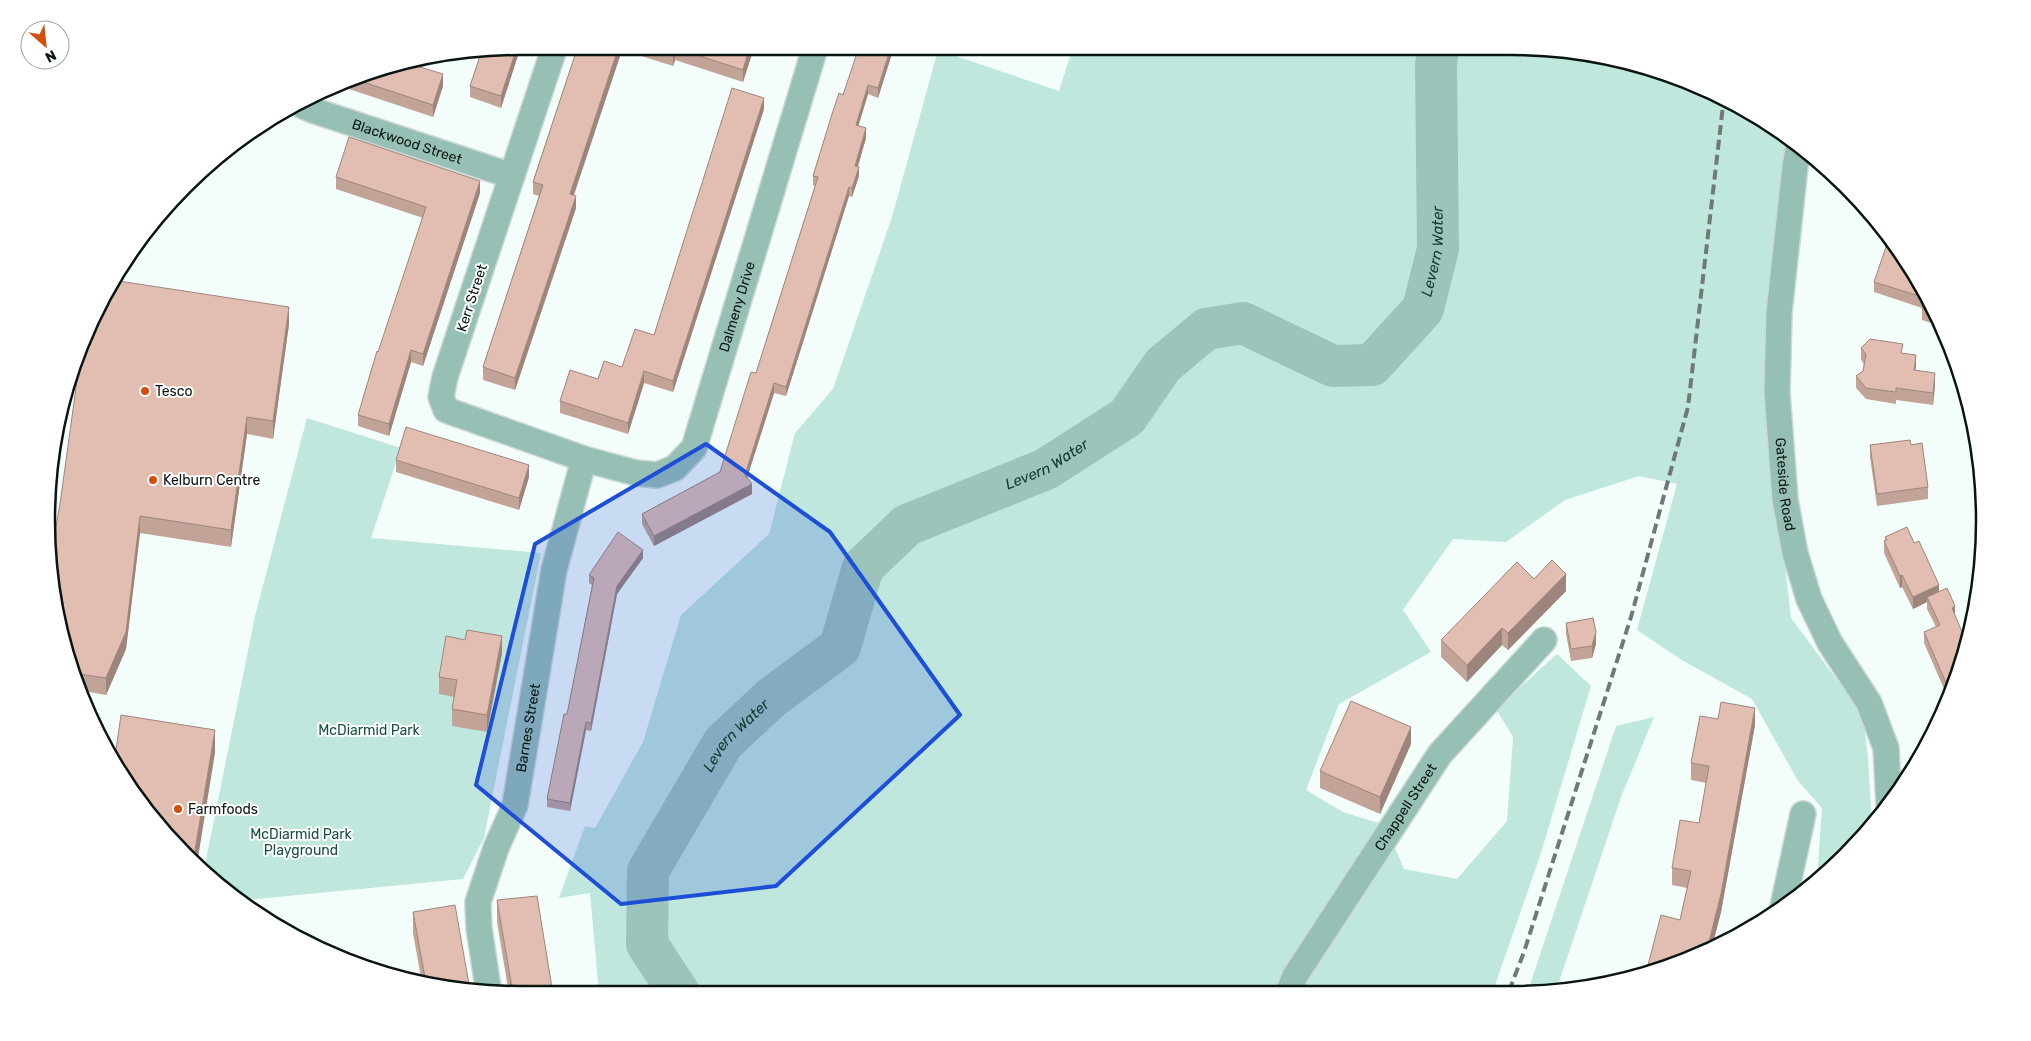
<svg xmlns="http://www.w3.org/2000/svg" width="2031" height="1041" viewBox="0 0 2031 1041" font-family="Rubik,sans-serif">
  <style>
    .green { fill: #c0e7de }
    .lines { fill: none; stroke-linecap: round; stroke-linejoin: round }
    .river { stroke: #9dc4bb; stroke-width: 42 }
    .minor-casing { stroke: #ced9d6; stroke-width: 28 }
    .minor { stroke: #96c0b6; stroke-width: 25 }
    .rail { stroke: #6f7976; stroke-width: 4; stroke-dasharray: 10 5; stroke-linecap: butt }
    .wall { fill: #c2a398 }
    .shaded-wall { fill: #9e857c }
    .building { fill: #e1beb1; stroke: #9e857c }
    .marked { fill: #1d4ed8; fill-opacity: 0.2; stroke: #1d4ed8; stroke-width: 4; stroke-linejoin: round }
    .poi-dot { fill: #d34e09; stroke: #fff; stroke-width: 2 }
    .labels { text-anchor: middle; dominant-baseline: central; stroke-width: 4; stroke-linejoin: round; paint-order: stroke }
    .street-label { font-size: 14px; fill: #0a1411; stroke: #fff }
    .poi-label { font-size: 14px; fill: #0a1411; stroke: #fff; text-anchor: start }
    .park-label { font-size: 14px; fill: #184f45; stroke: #fff }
    .water-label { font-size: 15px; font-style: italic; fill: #133831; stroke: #fff }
    .rim { fill: none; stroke: #0a1411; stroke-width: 2.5 }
  </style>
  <rect width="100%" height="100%" fill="#f3fefb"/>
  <g class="green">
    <path d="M1073,47h468l92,15 87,33 75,46 -16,93 -14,103 8,78 4,77 14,126 72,97 5,43 4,66 -55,55 5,-71 -24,-27 -46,-82 -72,-40 -43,-29 40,-146 -38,-8 -74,24 -59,42 -53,-3 -50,71 28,42 -92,52 -33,86 37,22 42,13 19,44 53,10 50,-58 6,-84 -17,-28 61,-55 34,32 -51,170 -47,135 -894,2 -9,-100 -31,5 26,-72 10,2 48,-86 38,-127 88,-81 26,-101 38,-44 59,-172 46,-167 121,41z"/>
    <path d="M307,418l94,30 -30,90 170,15 -57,285 -21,41 -217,21 -42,-30 51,-254z"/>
    <path d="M1654,717l-33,80 -65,194h-28l88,-265z"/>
  </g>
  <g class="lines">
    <path class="river" id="s1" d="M679,993l-32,-49 1,-73 75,-128 48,-45 69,-51 23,-80 44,-42 139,-56 81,-52 36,-52 43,-36 37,-6 90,43 39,-1 51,-56 15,-60 -2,-184 2,-18"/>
    <g class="minor-casing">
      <g id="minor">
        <path id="s2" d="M555,46l-110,331 -4,20 5,13 138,49 52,14 21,2 18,-7 19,-20 121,-400 -4,-1"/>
        <path id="s3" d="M303,106l12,5 197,65"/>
        <path id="s4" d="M1799,144l-4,23 -16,146 -2,79 8,107 10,54 14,46 21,44 39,60 17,45 3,58"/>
        <path d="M1783,906l20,-92"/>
        <path id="s5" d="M1289,991l6,-15 145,-222 104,-114"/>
        <path id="s6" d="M489,994l-10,-66 -1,-26 18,-54 19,-43 39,-235 30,-111"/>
      </g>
    </g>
    <use href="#minor" class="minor"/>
    <path class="rail" d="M1509,991l15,-39 107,-335 57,-210 36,-310"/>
  </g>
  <g class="wall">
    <path d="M521,46l-20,62 -31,-11v-11l11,-33z"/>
    <path d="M578,46h175v5l-10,31 -68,-22 -2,6 -51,-16 -48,145 2,13 -61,182 -32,-10v-13l56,-171 -6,-2v-12z"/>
    <path d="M894,47l-16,51 -10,-4 -10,32 8,12 -8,29 1,9 -7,21 -3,-1 -63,200 -12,-3 -27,85 5,16 -98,52 -12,-22v-10l78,-42 36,-99 59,-187 -2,-1v-9l30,-81z"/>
    <path d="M368,72l75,14 -10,31 -93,-31z"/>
    <path d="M764,109l-91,283 -29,-9 -16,51 -68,-21v-12l38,-22 24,-12 32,-32z"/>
    <path d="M336,177l144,16 -57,173 -12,-4 -22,74 -31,-10v-11l65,-197 -87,-29z"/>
    <path d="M1874,282l47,1 19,43 -18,-6v-12l-48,-16z"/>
    <path d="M289,324l-16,115 -26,-5 -16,113 -91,-14 -14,116 -20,46 -23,-4 -33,-108z"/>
    <path d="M1861,348l42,5 13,13 -1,4 20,15 -2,20 -37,-5v4l-30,-5 -10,-11v-12l7,-5 1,-7 -3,-4z"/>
    <path d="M1870,445h41l17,42v12l-51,7 -7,-49z"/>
    <path d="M396,460l133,17 -10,33 -123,-38z"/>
    <path d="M1885,537l29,6 25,49 16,24 13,30 -20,52 -24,-55v-11l12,-5 -9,-18v-7l-14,7 -11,-22 -2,1 -16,-35v-12h1z"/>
    <path d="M643,558l-26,36 -26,137 -5,-1 -16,81 -23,-4v-8l20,-85 25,-129 -3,-2v-8z"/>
    <path d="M1534,579l32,12 -58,59 -6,-5 -35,37 -26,-25v-17z"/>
    <path d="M1566,623l30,21 -4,14 -21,3 -5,-27z"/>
    <path d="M502,653l-15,79 -35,-6v-17l2,-12 -15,-3v-17z"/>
    <path d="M1755,725l-34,187 -9,35 -20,12 -44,11v-5l32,-45 7,-32 -15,-3v-17l27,-45 7,-40 -15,-3v-17z"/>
    <path d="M1411,744l-31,70 -60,-26v-17z"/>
    <path d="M497,900l56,94h-44l-12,-72z"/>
    <path d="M413,912l57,78 -48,-7 -9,-50z"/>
  </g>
  <g class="shaded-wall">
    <path d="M521,46l-20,62v-12l16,-49z"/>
    <path d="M619,46h3v4l-52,156v-12z"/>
    <path d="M750,46h3v5l-10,31v-12z"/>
    <path d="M891,47h3l-16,51v-10z"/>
    <path d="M675,48v12l-2,6v-12z"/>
    <path d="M443,74v12l-10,31v-12z"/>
    <path d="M868,85v9l-12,40v-9z"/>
    <path d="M764,98v11l-91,283v-11z"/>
    <path d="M866,128v10l-11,37v-9z"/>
    <path d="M859,167v9l-7,21v-9z"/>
    <path d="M480,181v12l-57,173v-12z"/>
    <path d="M849,187v9l-63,200v-9z"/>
    <path d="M576,196v12l-61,182v-12z"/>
    <path d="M289,307v17l-16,115v-18z"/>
    <path d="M411,350v12l-22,74v-12z"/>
    <path d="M1916,355v11l-2,16v-12z"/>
    <path d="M644,371v12l-16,51v-11z"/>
    <path d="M1935,373v12l-2,20v-12z"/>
    <path d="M774,383v10l-29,91v-9z"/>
    <path d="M247,417v17l-16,113v-17z"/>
    <path d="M529,465v12l-10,33v-12z"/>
    <path d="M752,484v10l-98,52v-10z"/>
    <path d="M140,516v17l-14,116 -20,46v-17z"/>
    <path d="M643,550v8l-26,36 -26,137v-8l26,-137z"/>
    <path d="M1566,574v17l-58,59v-17z"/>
    <path d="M1902,575v12l-2,1v-12z"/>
    <path d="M1939,585v12h-12v5l-14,7v-12z"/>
    <path d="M1955,606v11l-3,-9z"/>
    <path d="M1502,628v17l-35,37v-17z"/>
    <path d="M1596,632v12l-4,14v-12z"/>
    <path d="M502,636v17l-15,79v-17z"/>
    <path d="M1755,708v17l-34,187 -9,35 -5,3z"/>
    <path d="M586,722v8l-16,81v-8z"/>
    <path d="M1411,727v17l-31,70v-17z"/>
    <path d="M215,730v23l-18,111 -4,-2z"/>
  </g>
  <g class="building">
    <path d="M578,46h41l-49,148 6,2 -61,182 -32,-11 60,-182 -10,-3z"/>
    <path d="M650,46h100l-7,24 -68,-22 -2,6z"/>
    <path d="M517,47l-16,49 -31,-10 11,-33z"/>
    <path d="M859,47h32l-13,41 -10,-3 -12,40 10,3 -11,38 4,1 -7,21 -3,-1 -63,200 -12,-4 -29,92 7,9 -98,52 -12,-22 78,-42 31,-100 5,1 62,-196 -5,-1 19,-62 7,-21 4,2z"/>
    <path d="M410,64l33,10 -10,31 -79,-26 14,-7z"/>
    <path d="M732,88l32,10 -91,283 -29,-10 -16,52 -68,-22 10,-31 28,9 6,-18 18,6 13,-38 19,6z"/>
    <path d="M349,137l131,44 -57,173 -12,-4 -22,74 -31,-9 19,-64 1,1 48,-145 -90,-30z"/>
    <path d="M1889,238l32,45 14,30 -13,-4 4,-11 -52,-16z"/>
    <path d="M112,280l177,27 -16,114 -26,-4 -16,113 -91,-14 -14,116 -20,46 -27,-4v2l-29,-93 1,-30 9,-49 19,-138 31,-83z"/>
    <path d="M1870,339l33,5 -2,9 15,2 -2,15 21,3 -2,20 -37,-5v4l-30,-4 -10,-12 7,-5 3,-17 -5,-6z"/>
    <path d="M406,427l123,38 -10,33 -123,-38z"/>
    <path d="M1910,440l1,5 11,-2 6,44 -51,7 -7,-49z"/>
    <path d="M1907,527l7,16 5,-2 20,44 -26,12 -11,-22 -2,1 -16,-35 3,-1 -2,-3z"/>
    <path d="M618,532l25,18 -26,36 -26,137 -5,-1 -16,81 -23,-4 17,-85h3l27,-136 -5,-3z"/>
    <path d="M1552,560l14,14 -58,59 -6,-5 -35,37 -26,-25 76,-78 17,17z"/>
    <path d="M1947,588l8,18 -3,2 16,38 -18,46 -26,-60 16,-7 -13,-28z"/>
    <path d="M1593,618l3,14 -4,14 -21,3 -5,-26z"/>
    <path d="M467,630l35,6 -15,79 -35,-6 5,-29 -18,-3 7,-41 19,4z"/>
    <path d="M1351,701l60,26 -31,70 -60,-26z"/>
    <path d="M1721,702l34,6 -34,186 -14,56 -15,9 -34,9 -10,-3 13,-50 19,5 11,-49 -19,-3 8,-48 19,3 10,-57 -18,-3 9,-47 18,3z"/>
    <path d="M121,715l94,15 -22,132 -8,-6 -70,-99z"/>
    <path d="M537,896l16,98h-40l-16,-94z"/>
    <path d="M455,905l15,85 -44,-7 -13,-71z"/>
    <path d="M283,926h7v5z"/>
  </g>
  <path class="marked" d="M706,444l124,88 130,183 -184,171 -155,18 -145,-119 59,-241z"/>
  <g class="poi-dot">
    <circle cx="145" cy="391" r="5"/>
    <circle cx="153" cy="480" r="5"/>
    <circle cx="178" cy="809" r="5"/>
  </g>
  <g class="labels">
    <g class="street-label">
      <text stroke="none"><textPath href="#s3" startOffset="110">Blackwood Street</textPath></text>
      <text transform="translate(472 298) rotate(-72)">Kerr Street</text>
      <text stroke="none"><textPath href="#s2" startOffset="799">Dalmeny Drive</textPath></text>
      <text stroke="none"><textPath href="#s4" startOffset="342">Gateside Road</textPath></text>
      <text stroke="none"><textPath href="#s6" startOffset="275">Barnes Street</textPath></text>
      <text stroke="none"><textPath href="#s5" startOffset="218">Chappell Street</textPath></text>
    </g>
    <g class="poi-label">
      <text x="155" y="391">Tesco</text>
      <text x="163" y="480">Kelburn Centre</text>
      <text x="188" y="809">Farmfoods</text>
    </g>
    <g class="park-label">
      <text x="369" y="730">McDiarmid Park</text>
      <text x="301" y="834">McDiarmid Park<tspan x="301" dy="16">Playground</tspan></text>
    </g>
    <g class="water-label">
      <text stroke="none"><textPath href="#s1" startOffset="1252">Levern Water</textPath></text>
      <text stroke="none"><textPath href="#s1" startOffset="728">Levern Water</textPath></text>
      <text stroke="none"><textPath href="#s1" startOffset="294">Levern Water</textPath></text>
    </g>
  </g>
  <path d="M0 0H2031V1041H0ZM520 55H1511A465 465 0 0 1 1976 520V521A465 465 0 0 1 1511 986H520A465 465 0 0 1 55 521V520A465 465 0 0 1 520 55Z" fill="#fff" fill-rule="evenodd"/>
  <path class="rim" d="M520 55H1511A465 465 0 0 1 1976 520V521A465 465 0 0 1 1511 986H520A465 465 0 0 1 55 521V520A465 465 0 0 1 520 55Z"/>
  <g transform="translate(45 45) rotate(153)"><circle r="24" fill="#ffffff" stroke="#9da1a0"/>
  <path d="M0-4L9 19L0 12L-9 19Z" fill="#d34e09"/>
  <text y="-8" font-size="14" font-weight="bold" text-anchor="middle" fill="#0a1411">N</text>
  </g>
</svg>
